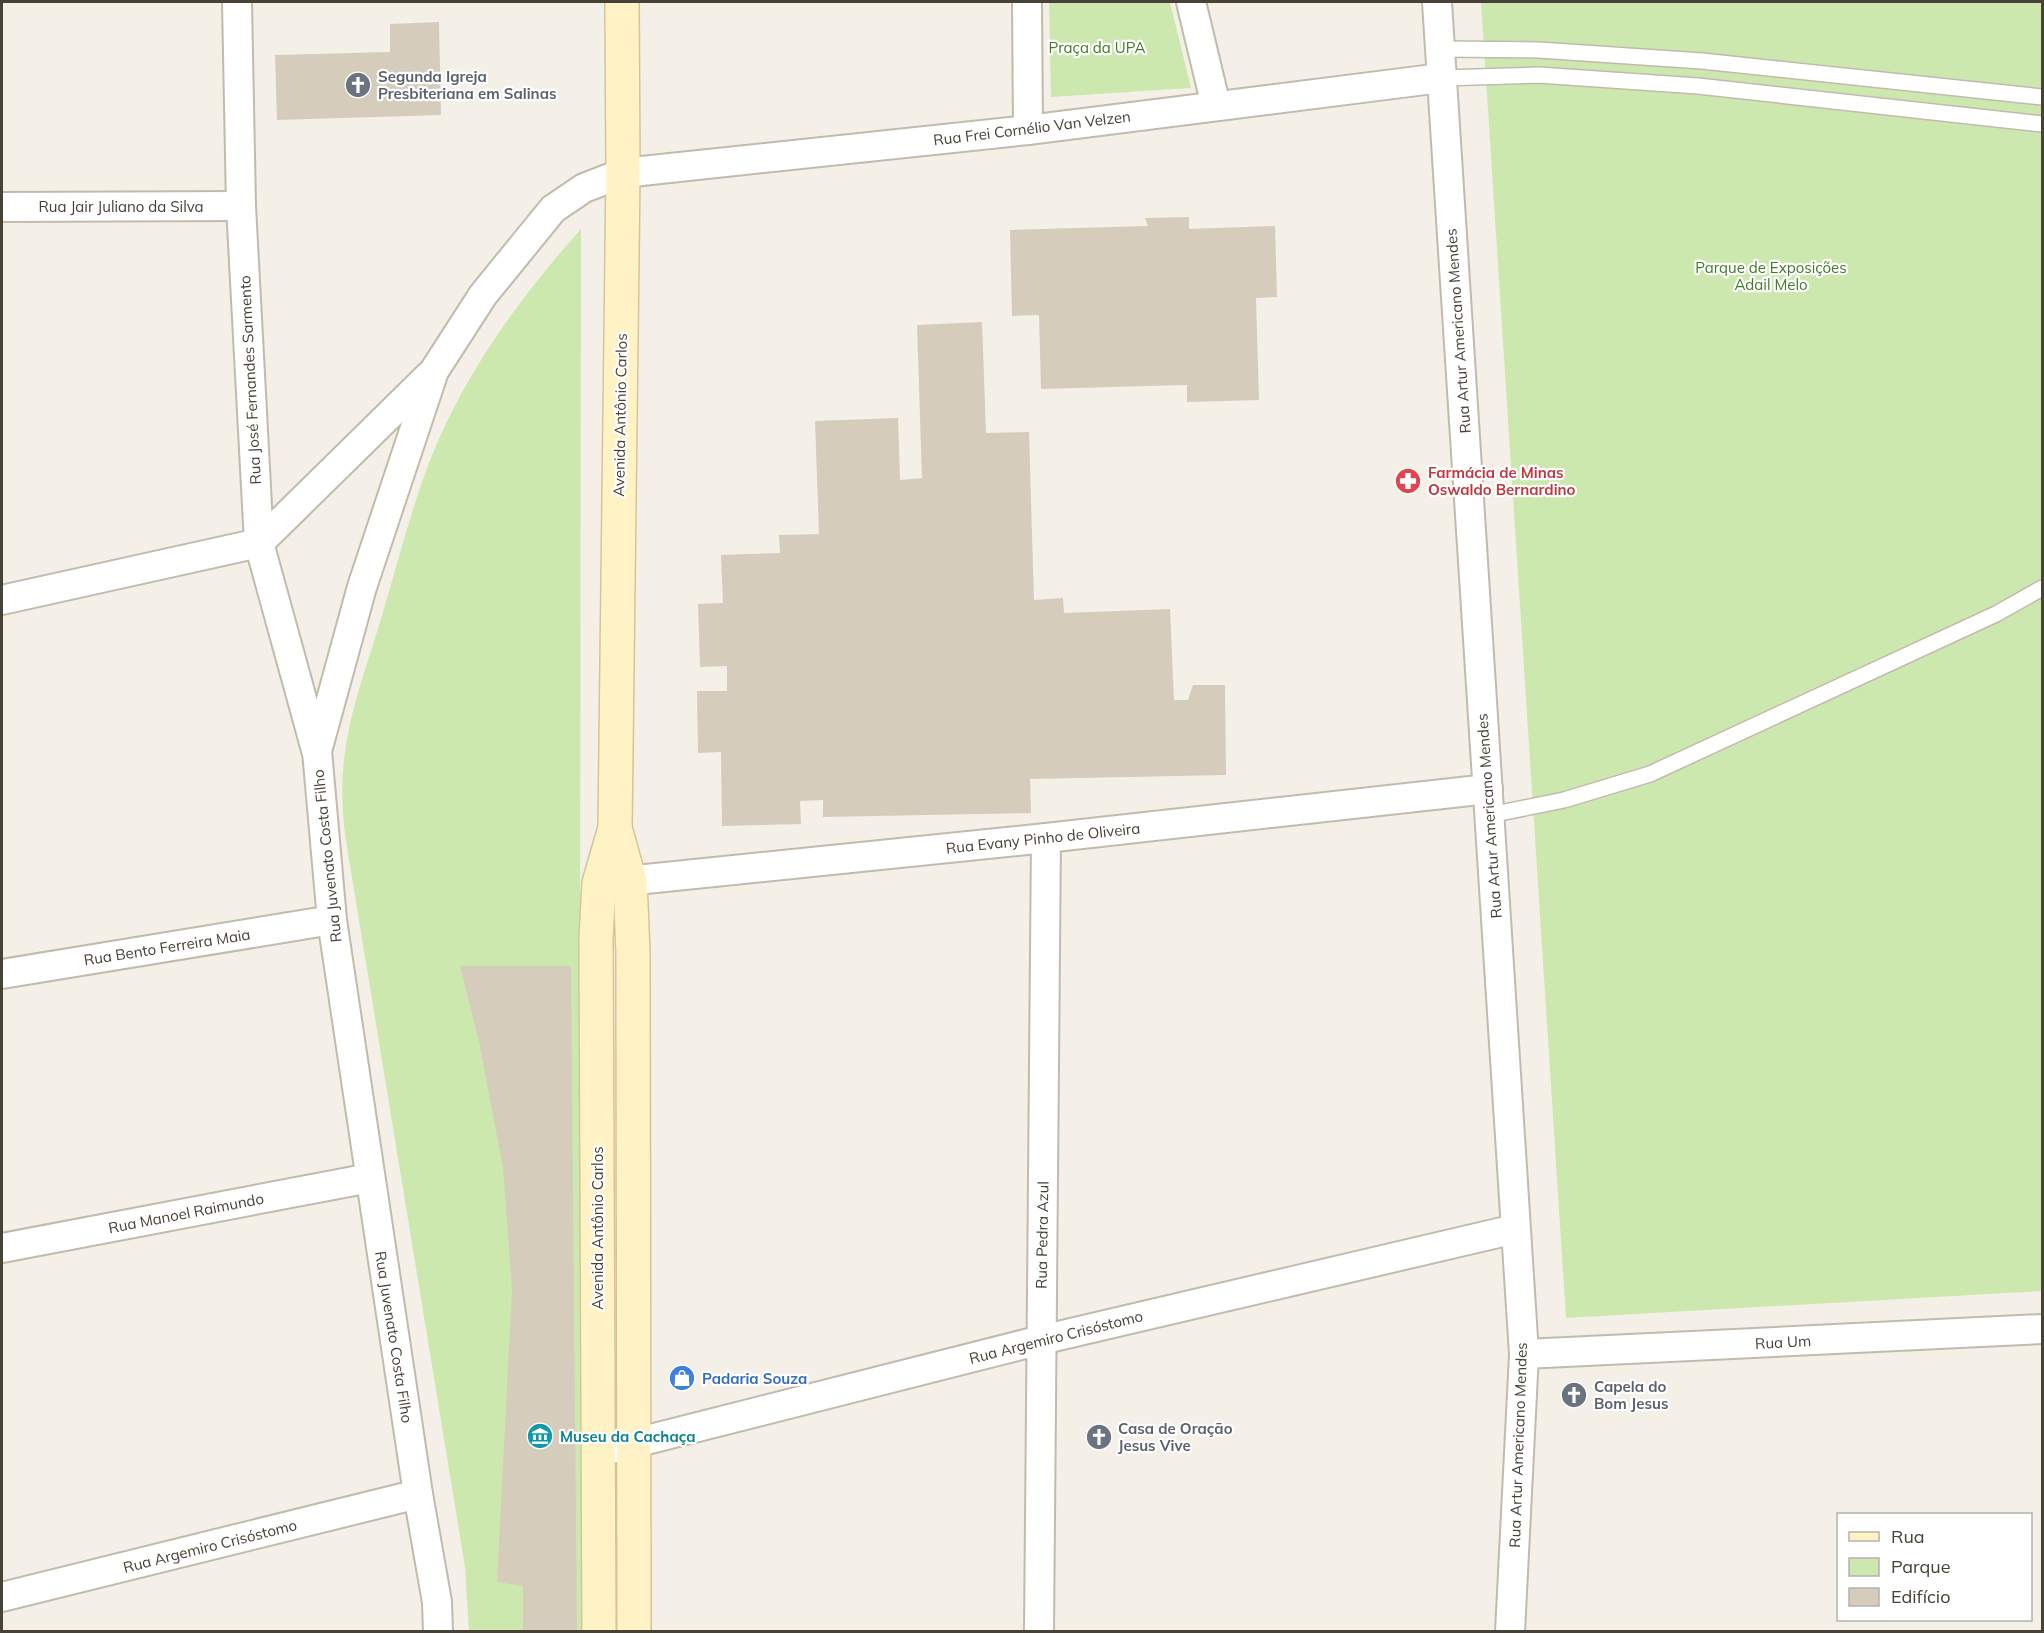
<svg xmlns="http://www.w3.org/2000/svg" width="2044" height="1633" viewBox="0 0 2044 1633" font-family="Mulish,sans-serif">
  <style>
    .green { fill: #cde8af }
    .building { fill: #d5ccbc }
    .lines { fill: none; stroke-linecap: round; stroke-linejoin: round }
    .lane-casing { stroke: #c2bbac; stroke-width: 18 }
    .street-casing { stroke: #c2bbac; stroke-width: 32 }
    .secondary-casing { stroke: #d4c596; stroke-width: 36 }
    .lane { stroke: #fff; stroke-width: 15 }
    .street { stroke: #fff; stroke-width: 28 }
    .secondary { stroke: #fff3c5; stroke-width: 33 }
    .labels { text-anchor: middle; dominant-baseline: central; stroke-width: 4.5; stroke-linejoin: round; paint-order: stroke }
    .park-label { font-size: 15px; fill: #447928; stroke: #fff }
    .worship-label { font-size: 15px; font-weight: bold; fill: #5b616d; stroke: #fff; text-anchor: start }
    .street-label { font-size: 15px; fill: #474136; stroke: #fff }
    .health-label { font-size: 15px; font-weight: bold; fill: #be3a42; stroke: #fff; text-anchor: start }
    .shop-label { font-size: 15px; font-weight: bold; fill: #366cbe; stroke: #fff; text-anchor: start }
    .culture-label { font-size: 15px; font-weight: bold; fill: #0d838f; stroke: #fff; text-anchor: start }
  </style>
  <rect width="100%" height="100%" fill="#f4f0e7"/>
  <g class="green">
    <path d="M1049,2h121l21,86 -140,9z"/>
    <path d="M1481,2h561v1289l-476,27z"/>
    <path d="M581,229l-1,740 4,662 -115,1 -4,-65 -119,-726c-4,-27 -5,-54 -2,-81 5,-48 23,-95 37,-141 13,-44 25,-90 40,-134 33,-97 92,-180 160,-256z"/>
  </g>
  <g class="building">
    <path d="M439,22l2,93 -164,5 -2,-65 115,-3v-28z"/>
    <path d="M1189,217v12l86,-3 2,71 -21,1 3,102 -72,2v-17l-146,4 -2,-74 -27,1 -2,-86 138,-4 -3,-8z"/>
    <path d="M982,322l4,111 43,-1 5,168 29,-2 1,15 106,-4 4,91h14l5,-15h32l1,90 -196,4 1,34 -208,4v-17l-23,1 1,23 -79,2 -1,-74 -23,1 -1,-62h30v-25l-27,1 -2,-63 25,-1 -2,-48 59,-2 -1,-18 40,-1 -4,-113 83,-3 2,62 22,-2 -5,-153z"/>
    <path d="M460,966h111l6,666h-54v-46l-26,-4 15,-293 -9,-121 -24,-126z"/>
  </g>
  <g class="lines">
    <g class="lane-casing">
      <g id="lane">
        <path d="M1439,49l100,1 163,11 340,36"/>
        <path d="M1441,78l98,-3 159,11 344,38"/>
        <path d="M1490,815l74,-15 86,-26 346,-160 46,-26"/>
      </g>
    </g>
    <g class="street-casing">
      <g id="street">
        <path d="M237,2l4,204 18,337 57,207"/>
        <path d="M1027,2l1,128"/>
        <path d="M1191,2l25,104"/>
        <path d="M1437,2l87,1352 -14,278"/>
        <path d="M2,207l239,-1"/>
        <path d="M2,600l257,-57 171,-168"/>
        <path d="M607,883l439,-45 442,-49"/>
        <path d="M2,974l330,-54"/>
        <path d="M2,1248l368,-70"/>
        <path d="M1524,1354l518,-25"/>
        <path d="M599,1452l442,-112 474,-111"/>
        <path d="M2,1597l416,-103"/>
        <path d="M438,1632l-1,-30 -19,-108 -86,-574 -15,-169 45,-164 72,-216 49,-76 70,-86 31,-21 39,-15 405,-43 413,-52"/>
        <path d="M1039,1632l7,-794"/>
      </g>
    </g>
    <g class="secondary-casing">
      <g id="secondary">
        <path d="M615,828l15,54 3,70 1,680"/>
        <path d="M599,1632l-3,-694 3,-55 16,-55 8,-655 -1,-171"/>
      </g>
    </g>
    <use href="#lane" class="lane"/>
    <use href="#street" class="street"/>
    <use href="#secondary" class="secondary"/>
  </g>
  <defs>
    <g id="church-disc" transform="scale(1.35)"><circle r="9.5" fill="#6b7280" stroke="#fff"/><path d="M-1.2-6h2.4v3.5h3.3v2.4h-3.3V6h-2.4V-.1h-3.3v-2.4h3.3Z" fill="#fff"/></g>
    <g id="pharmacy-disc" transform="scale(1.35)"><circle r="9.5" fill="#e0444e" stroke="#fff"/><path d="M-2-6h4v4h4v4h-4v4h-4v-4h-4v-4h4Z" fill="#fff"/></g>
    <g id="shop-disc" transform="scale(1.35)"><circle r="9.5" fill="#3f7fe0" stroke="#fff"/><path d="M-5-2.5h2.3a2.7 3.5 0 0 1 5.4 0H5L5.5 6h-11ZM-1.5-2.5h3a1.5 2.3 0 0 0-3 0Z" fill="#fff"/></g>
    <g id="museum-disc" transform="scale(1.35)"><circle r="9.5" fill="#0f9aa8" stroke="#fff"/><path d="M0-6L6-3V-2H-6V-3ZM-5-1h2V3h-2ZM-1-1h2V3h-2ZM3-1h2V3H3ZM-6 4H6V6H-6Z" fill="#fff"/></g>
  </defs>
  <g fill-rule="evenodd">
    <use href="#church-disc" x="358" y="85"/>
    <use href="#pharmacy-disc" x="1408" y="481"/>
    <use href="#shop-disc" x="682" y="1378"/>
    <use href="#church-disc" x="1574" y="1395"/>
    <use href="#museum-disc" x="540" y="1436"/>
    <use href="#church-disc" x="1099" y="1437"/>
  </g>
  <g class="labels">
    <g class="park-label">
      <text x="1097" y="47">Praça da UPA</text>
      <text x="1771" y="267">Parque de Exposições<tspan x="1771" dy="17">Adail Melo</tspan></text>
    </g>
    <g class="worship-label">
      <text x="378" y="76">Segunda Igreja<tspan x="378" dy="17">Presbiteriana em Salinas</tspan></text>
      <text x="1594" y="1386">Capela do<tspan x="1594" dy="17">Bom Jesus</tspan></text>
      <text x="1118" y="1428">Casa de Oração<tspan x="1118" dy="17">Jesus Vive</tspan></text>
    </g>
    <g class="street-label">
      <text transform="translate(1032 128) rotate(-7)">Rua Frei Cornélio Van Velzen</text>
      <text x="121" y="206">Rua Jair Juliano da Silva</text>
      <text transform="translate(1458 331) rotate(-94)">Rua Artur Americano Mendes</text>
      <text transform="translate(250 380) rotate(-93)">Rua José Fernandes Sarmento</text>
      <text transform="translate(620 415) rotate(-89)">Avenida Antônio Carlos</text>
      <text transform="translate(1489 816) rotate(-94)">Rua Artur Americano Mendes</text>
      <text transform="translate(1043 838) rotate(-6)">Rua Evany Pinho de Oliveira</text>
      <text transform="translate(327 856) rotate(-96)">Rua Juvenato Costa Filho</text>
      <text transform="translate(167 947) rotate(-9)">Rua Bento Ferreira Maia</text>
      <text transform="translate(186 1213) rotate(-11)">Rua Manoel Raimundo</text>
      <text transform="translate(597 1228) rotate(-90)">Avenida Antônio Carlos</text>
      <text transform="translate(1042 1235) rotate(-89)">Rua Pedra Azul</text>
      <text transform="translate(394 1337) rotate(81)">Rua Juvenato Costa Filho</text>
      <text transform="translate(1056 1337) rotate(-14)">Rua Argemiro Crisóstomo</text>
      <text transform="translate(1783 1342) rotate(-3)">Rua Um</text>
      <text transform="translate(1518 1445) rotate(-88)">Rua Artur Americano Mendes</text>
      <text transform="translate(210 1546) rotate(-14)">Rua Argemiro Crisóstomo</text>
    </g>
    <g class="health-label">
      <text x="1428" y="472">Farmácia de Minas<tspan x="1428" dy="17">Oswaldo Bernardino</tspan></text>
    </g>
    <g class="shop-label">
      <text x="702" y="1378">Padaria Souza</text>
    </g>
    <g class="culture-label">
      <text x="560" y="1436">Museu da Cachaça</text>
    </g>
  </g>
  <rect width="2044" height="1633" fill="none" stroke="#474136" stroke-width="6"/>
  <rect x="1837" y="1513" width="195" height="108" fill="#ffffff" stroke="#b5b3af" stroke-width="1.5"/>
  <rect x="1849" y="1532" width="30" height="9" fill="#fff3c5" stroke="#b5b3af" stroke-width="1.5"/>
  <text x="1891" y="1543" font-size="18" fill="#474136">Rua</text>
  <rect x="1849" y="1558" width="30" height="18" fill="#cde8af" stroke="#b5b3af" stroke-width="1.5"/>
  <text x="1891" y="1573" font-size="18" fill="#474136">Parque</text>
  <rect x="1849" y="1588" width="30" height="18" fill="#d5ccbc" stroke="#b5b3af" stroke-width="1.5"/>
  <text x="1891" y="1603" font-size="18" fill="#474136">Edifício</text>
</svg>
